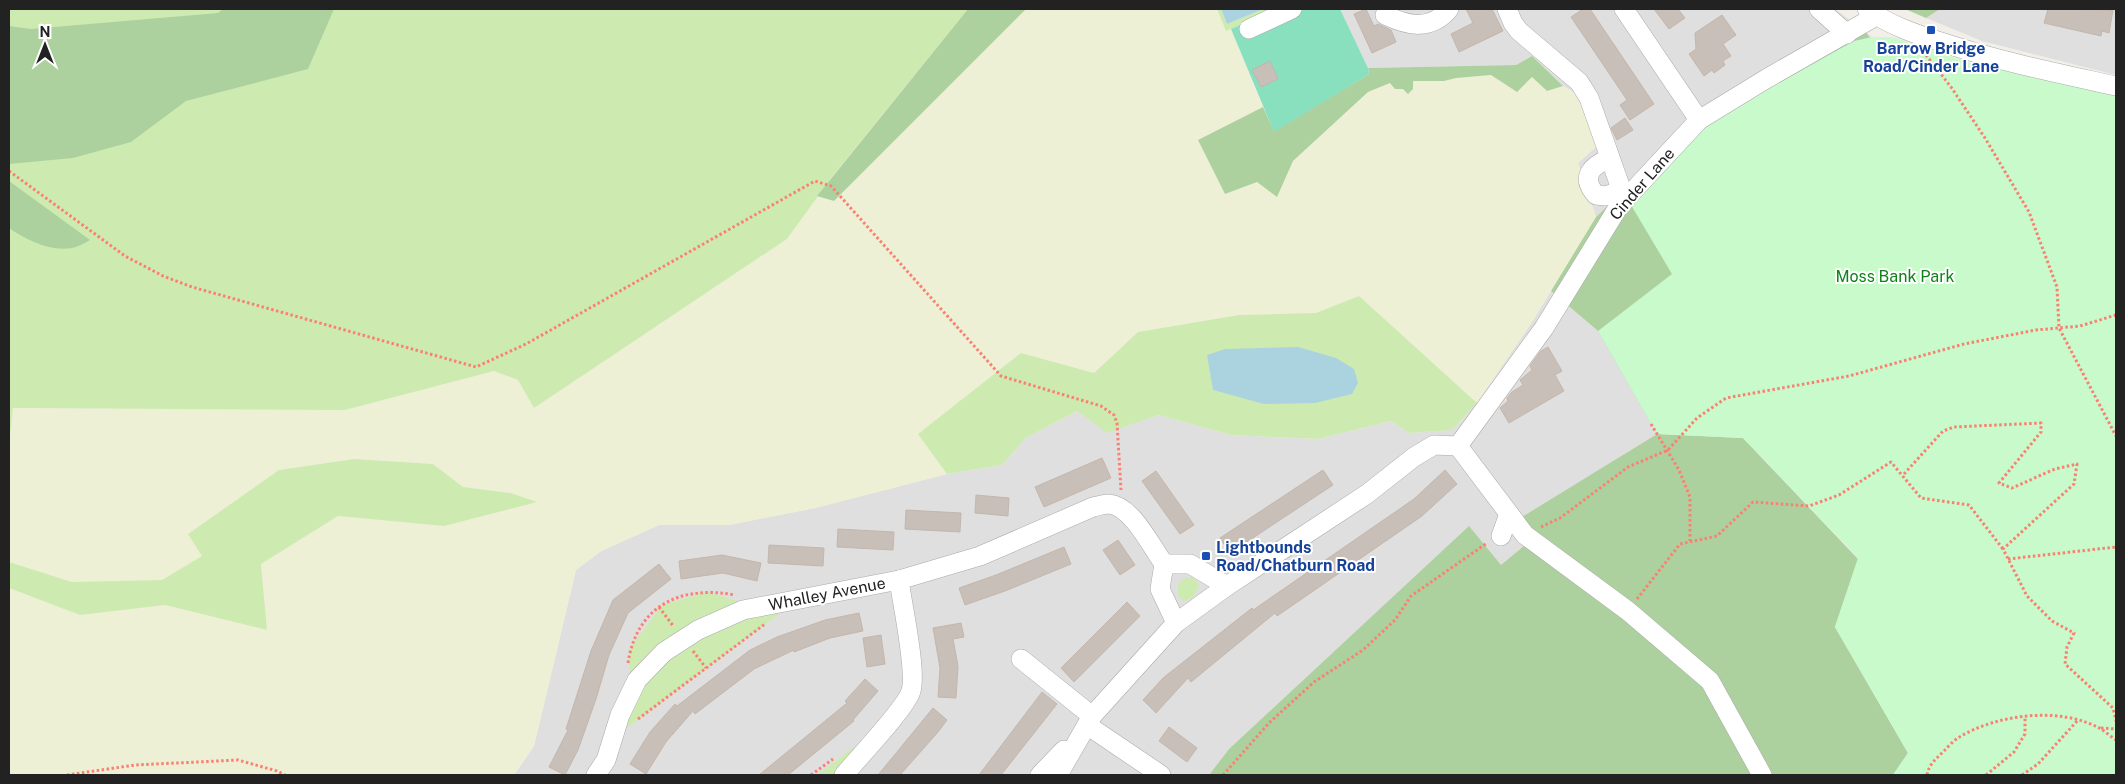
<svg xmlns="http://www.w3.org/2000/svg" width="2125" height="784" viewBox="0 0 2125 784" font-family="'Public Sans',sans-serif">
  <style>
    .residential { fill: #e0dfdf }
    .farmland { fill: #eef0d5 }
    .grass { fill: #cdebb0 }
    .forest { fill: #add19e }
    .park { fill: #c8facc }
    .pitch { fill: #88e0be }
    .water { fill: #aad3df }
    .building { fill: #c7bfb8; stroke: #c4b6ab }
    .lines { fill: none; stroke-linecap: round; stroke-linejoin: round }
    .minor-casing { stroke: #a9a9a9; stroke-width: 20 }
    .path { stroke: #fa8072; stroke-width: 3; stroke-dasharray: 2.5 2.5; stroke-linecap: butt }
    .minor { stroke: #fff; stroke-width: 19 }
    .transit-dot { fill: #1a4fb4; stroke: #fff; stroke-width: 2 }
    .labels { text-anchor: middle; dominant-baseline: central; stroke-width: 4; stroke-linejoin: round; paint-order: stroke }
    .transit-label { font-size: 16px; font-weight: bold; fill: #164399; stroke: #fff }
    .street-label { font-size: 16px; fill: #222; stroke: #fff }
    .park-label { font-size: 16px; fill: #0c8416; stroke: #fff }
  </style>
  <rect width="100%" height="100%" fill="#f2efe9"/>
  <g class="residential">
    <path d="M1340,9h495l37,28 -18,4 -239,159 -19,17 -18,-54 17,-16 -16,-52 -16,-9 -31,-30 -16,9 -148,3z"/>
    <path d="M1940,9h176v66l-134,-34 -56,-23z"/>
    <path d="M1551,291l47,40 59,103 -134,83 14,18 -36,31 -32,-39 -240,222 -20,26h-695l20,-29 42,-176 25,-19 58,-26h70l86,-17 132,-34 55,-9 24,-27 51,-27 30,21 51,-17 73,20 87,4 73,-18 18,12 43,-3 25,-27 55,-81z"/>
  </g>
  <path class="farmland" d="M1026,9h191l9,22 5,-2 32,78 -65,33 27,54 32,-12 20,14 16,-35 75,-69 23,-9 21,-3 32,1 12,-3 35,-3 26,17 15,-15 15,14 16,-5 16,9 17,52 -18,16 18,54 -64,105 -55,81 -118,-107 -43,18 -77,1 -101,17 -44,41 -73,-20 -102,81 28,40 -132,34 -86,17h-70l-58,26 -25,19 -42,176 -20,29h-505v-187l71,27 85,-10 102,25 -6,-66 77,-48 106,10 67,-33 -48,-6 -30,-23 -79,-5 -75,11 -91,64 15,22 -41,24 -90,2 -63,-20v-117l4,-37 332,2 149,-39 24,9 16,28 253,-169 30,-43 17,5z"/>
  <g class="grass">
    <path d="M9,9h959l-137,169 -44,61 -253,169 -16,-28 -24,-9 -149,39 -332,-2 -4,37z"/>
    <path d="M1217,9h4l6,15 36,-15h15l-52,22z"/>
    <path d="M1359,296l118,107 -25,27 -43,3 -18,-12 -73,18 -87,-4 -73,-20 -51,18 -30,-22 -51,27 -24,27 -55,9 -29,-40 103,-81 73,20 44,-41 101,-17 77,-2z"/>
    <path d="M354,459l79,5 30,23 48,6 26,9 -93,24 -106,-10 -77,48 6,66 -102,-25 -85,10 -71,-27v-26l63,20 90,-2 40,-24 -14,-22 91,-64z"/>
    <path d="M1194,577l5,9 -5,11 -10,4 -6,-5v-11l5,-6z"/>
    <path d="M707,592l52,15 40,-8 -187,140 17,-43 1,-48 32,-43z"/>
    <path d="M891,719l-48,56h-26z"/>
  </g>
  <g class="forest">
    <path d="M223,9h111l-26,60 -122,32 -55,41 -58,16 -64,6v-138l22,3 187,-16z"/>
    <path d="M968,9h58l-192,192 -17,-5z"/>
    <path d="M1905,9h35l-14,9z"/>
    <path d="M1861,25l16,23 -219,386 85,4 115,121 -23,68 73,126 -15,22h-684l20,-26 240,-223 32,39 36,-30 -15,-18 135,-83 -59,-103 -47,-40 45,-74 103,-97z"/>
    <path d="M1532,56l31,30 -16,5 -15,-14 -15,15 -26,-17 -35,3 -12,3h-31v8l-5,5 -5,-5h-8l-5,-6 -22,9 -75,69 -16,36 -20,-15 -32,12 -27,-54 65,-33 11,24 95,-57 -1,-6 148,-3z"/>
    <path d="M9,181l81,59c-5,3 -12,7 -18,8 -22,4 -45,-8 -63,-20z"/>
  </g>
  <path class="park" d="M1872,37h20l78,26 146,32v680h-223l15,-22 -73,-126 23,-69 -115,-120 -86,-4 -59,-103 74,-57 -41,-69 72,-80 151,-84z"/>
  <path class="pitch" d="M1278,9h62l28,59 1,6 -95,58 -43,-103z"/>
  <g class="water">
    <path d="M1221,9h42l-36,15z"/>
    <path d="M1298,347l38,11 18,11 4,14 -6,11 -37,9 -51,1 -51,-14 -6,-35 18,-6z"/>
  </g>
  <g class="building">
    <path d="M1366,9l8,17 4,-2 13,6 5,12 -24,11 -18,-39z"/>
    <path d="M1466,9h26l11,22 -44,21 -8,-18 22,-11z"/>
    <path d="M1583,9h7l64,95 -24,16 -10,-15 7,-5 -56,-83z"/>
    <path d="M1654,9h24l7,9 -16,11z"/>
    <path d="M2048,9l65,1 -4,23 -7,-2 -1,5 -57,-13z"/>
    <path d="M1722,15l14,20 -13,9 8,12 -8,5 2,4 -11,8 -2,-3 -8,6 -15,-22 7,-5 -1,-16z"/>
    <path d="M1270,61l8,18 -17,8 -9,-17z"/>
    <path d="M1625,118l8,12 -16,10 -6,-12z"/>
    <path d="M1548,347l14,24 -7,4 9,16 -55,32 -9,-15 8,-7 -1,-3 5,-6 11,-7 -3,-5 12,-10 -2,-4 11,-15z"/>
    <path d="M1102,458l9,20 -67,29 -9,-20z"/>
    <path d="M1323,470l10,15 -103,68 -10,-15z"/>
    <path d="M1445,470l12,14 -35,32 -145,100 -2,-3 -84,69 -3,-4 -32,35 -13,-13 20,-22 89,-70 1,2 161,-111z"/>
    <path d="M1156,471l38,54 -14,9 -38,-53z"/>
    <path d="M976,495l33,3 -1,18 -33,-3z"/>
    <path d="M906,510l55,3 -1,19 -55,-3z"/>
    <path d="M838,529l56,3 -1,18 -56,-3z"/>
    <path d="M1118,540l17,25 -15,10 -17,-25z"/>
    <path d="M769,545l55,3 -1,18 -55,-3z"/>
    <path d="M1064,547l7,17 -66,27 -40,14 -6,-17 37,-13z"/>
    <path d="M722,555l39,8 -4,18 -34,-8 -42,6 -2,-18z"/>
    <path d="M659,564l12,15 -43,34 -19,42 -13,44 -18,51 -13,25 -16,-8 19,-37 -2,-1 25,-78 22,-51z"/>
    <path d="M1127,602l13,14 -66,66 -13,-14z"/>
    <path d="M859,613l4,18 -33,7 -36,14v-2l-40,19 -59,45 -2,-3 -27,31 -20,32 -16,-10 20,-32 25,-28 2,2 73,-56 27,-13 48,-17z"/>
    <path d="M961,623l3,14 -11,2 5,27 -2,32 -18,-1 2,-29 -7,-40z"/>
    <path d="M881,635l4,29 -18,3 -4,-29z"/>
    <path d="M865,679l13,12 -25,29 1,1 -66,54h-29l88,-72 -2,-2z"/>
    <path d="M1042,692l15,12 -56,71h-22z"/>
    <path d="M933,708l14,12 -9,12 -38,43h-22z"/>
    <path d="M1169,727l28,21 -10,14 -28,-21z"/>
  </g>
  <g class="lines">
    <g class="minor-casing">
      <g id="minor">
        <path d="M1507,9l6,14 6,8 60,51 10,16 36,102"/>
        <path d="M1624,9l75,111"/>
        <path d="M1819,9l28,25"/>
        <path d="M1867,9c22,16 48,25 74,33 57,19 116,31 175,44"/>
        <path d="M1385,15c23,11 46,16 64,-6"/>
        <path d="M1249,29l43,-20"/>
        <path d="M1610,158c-19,8 -30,19 -14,37l10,1 15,-6"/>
        <path d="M1458,446l86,-118 75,-122 80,-86 67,-41 110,-63"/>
        <path d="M1458,446l67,89 103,76 82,70 52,94"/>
        <path d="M1501,536l8,-22"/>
        <path d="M1164,564h26l37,22"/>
        <path d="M1021,659l71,57"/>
        <path d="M1087,725l74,50"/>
        <path d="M596,775l10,-15 14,-45 17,-35 27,-28 34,-22 45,-20 156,-30 81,-24 113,-49c5,-1 11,-3 16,-3 23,2 42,42 55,60l-4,25 16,34"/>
        <path d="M844,775c14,-17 62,-67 67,-84 6,-20 -9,-88 -12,-111"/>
        <path d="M1040,775l24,-25"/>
        <path d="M1058,775l34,-59 84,-93 51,-37 140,-92 47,-37 20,-12 24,1"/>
      </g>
    </g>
    <g class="path">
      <path d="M1926,55l25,32 34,51 44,74 28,75 2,41 57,108"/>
      <path d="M9,171l116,85 38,20 29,11 284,80 50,-23 289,-163 16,5 170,190 100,30 13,9 3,8 4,67"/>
      <path d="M1651,424l28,46 11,27v44"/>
      <path d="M1904,474l39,-43 11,-4 87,-4v9l-42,51 13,5 43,-19 22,-5 -3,20 -71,65 24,47 25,25 22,12 -7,14 -2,17 48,44 3,13"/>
      <path d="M1541,527l19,-9 68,-51 40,-17 29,-32 29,-20 123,-22 115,-32 72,-14 44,-4 36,-11"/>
      <path d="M2008,559l108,-12"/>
      <path d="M1637,599l43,-55 37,-8 36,-34 56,4 30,-11 52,-33 30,36 48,7 34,44"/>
      <path d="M659,607l15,20"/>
      <path d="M693,651l13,17"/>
      <path d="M628,663c9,-58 53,-78 107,-68"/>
      <path d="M638,719l127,-95"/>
      <path d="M2101,728l15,1"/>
      <path d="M67,775l68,-10 103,-5 39,11 8,4"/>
      <path d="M811,775l22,-16"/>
      <path d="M1223,775l46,-52 45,-41 49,-32 32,-30 16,-24 76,-53"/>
      <path d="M1927,775c2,-11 9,-16 17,-24 4,-4 9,-10 14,-13 38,-24 103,-32 143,-9 5,3 10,8 15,11"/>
      <path d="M1986,775l28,-23 11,-18v-18"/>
      <path d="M2022,775l16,-11 40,-44"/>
    </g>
    <use href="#minor" class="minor"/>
  </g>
  <g class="transit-dot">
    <rect x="1926" y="25" width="10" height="10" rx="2.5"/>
    <rect x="1201" y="551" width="10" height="10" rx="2.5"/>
  </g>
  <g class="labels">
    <g class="transit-label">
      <text x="1931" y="48">Barrow Bridge<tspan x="1931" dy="18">Road/Cinder Lane</tspan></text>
      <text x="1216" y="547" text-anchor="start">Lightbounds<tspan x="1216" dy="18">Road/Chatburn Road</tspan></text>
    </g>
    <g class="street-label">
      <text transform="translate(1642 184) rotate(-49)">Cinder Lane</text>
      <text transform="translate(827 594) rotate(-11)">Whalley Avenue</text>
    </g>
    <g class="park-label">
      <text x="1895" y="276">Moss Bank Park</text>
    </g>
  </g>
  <rect width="2125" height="784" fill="none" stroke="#222222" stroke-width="20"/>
  <g transform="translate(45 45)" stroke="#ffffff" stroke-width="4" paint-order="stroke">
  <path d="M0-4L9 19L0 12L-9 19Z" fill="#222222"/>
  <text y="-8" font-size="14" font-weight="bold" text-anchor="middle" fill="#222222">N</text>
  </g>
</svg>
